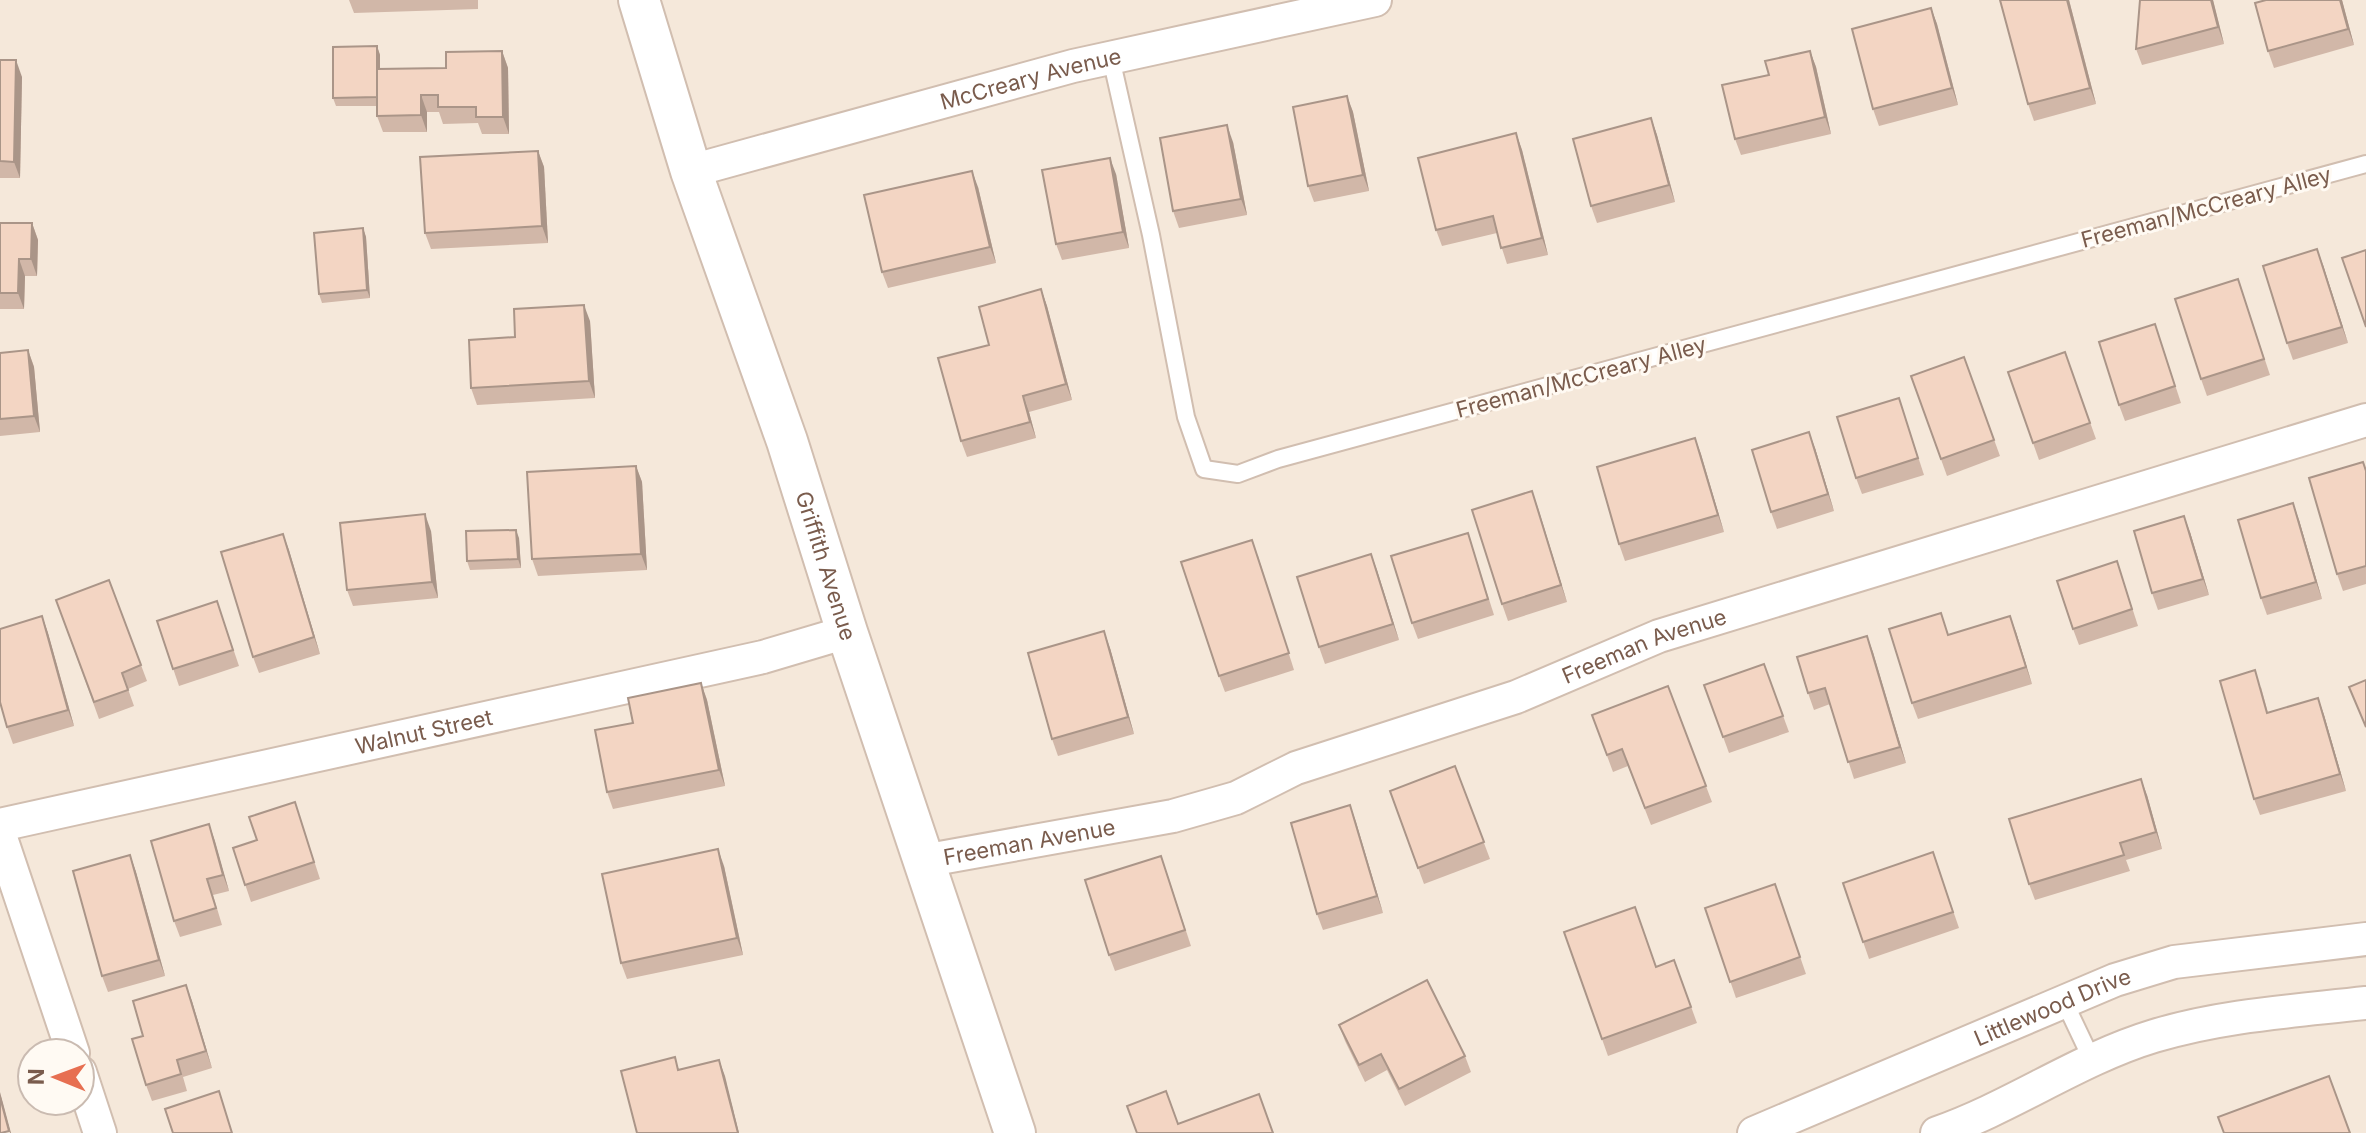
<svg xmlns="http://www.w3.org/2000/svg" width="2366" height="1133" viewBox="0 0 2366 1133" font-family="Inter,sans-serif">
  <style>
    .residential { fill: #f5e8da; fill-rule: evenodd }
    .lines { fill: none; stroke-linecap: round; stroke-linejoin: round }
    .service-casing { stroke: #d1beb0; stroke-width: 20 }
    .minor-casing { stroke: #d1beb0; stroke-width: 36 }
    .tertiary-casing { stroke: #d1beb0; stroke-width: 44 }
    .service { stroke: #fff; stroke-width: 16 }
    .minor { stroke: #fff; stroke-width: 32 }
    .tertiary { stroke: #fff; stroke-width: 40 }
    .wall { fill: #d1b7a8 }
    .shaded-wall { fill: #aa9588 }
    .building { fill: #f3d5c3; stroke: #aa9588; stroke-width: 2 }
    .labels { text-anchor: middle; dominant-baseline: central; stroke-width: 6; stroke-linejoin: round; paint-order: stroke }
    .street-label { font-size: 22px; fill: #7a5c4d; stroke: #fffaf3 }
  </style>
  <rect width="100%" height="100%" fill="#fdf6ec"/>
  <path class="residential" d="M0,0h2366v1133h-2366zM32,1053h48v48h-48z"/>
  <g class="lines">
    <g class="service-casing">
      <g id="service">
        <path d="M1111,58l40,177 35,182 18,52 34,5 40,-15 1088,-295"/>
        <path d="M2064,1001l28,59"/>
      </g>
    </g>
    <g class="minor-casing">
      <g id="minor">
        <path id="s1" d="M691,171l382,-105 302,-66"/>
        <path id="s2" d="M0,825l763,-168 84,-25"/>
        <path d="M0,835l73,218"/>
        <path id="s3" d="M923,861l250,-45 63,-18 60,-30 220,-71 143,-61 707,-216"/>
        <path d="M80,1072l20,61"/>
        <path id="s4" d="M1754,1133l361,-153 59,-18 192,-23"/>
        <path d="M1937,1133c75,-26 141,-74 217,-97 69,-21 142,-25 212,-33"/>
      </g>
    </g>
    <g class="tertiary-casing">
      <g id="tertiary">
        <path id="s5" d="M639,0l52,171 96,270 60,191 168,501"/>
      </g>
    </g>
    <use href="#service" class="service"/>
    <use href="#minor" class="minor"/>
    <use href="#tertiary" class="tertiary"/>
  </g>
  <g class="wall">
    <path d="M349,0h129v9l-124,4z"/>
    <path d="M2000,0h69l27,104 -62,17 -6,-17z"/>
    <path d="M2140,0h73l11,44 -82,21 -6,-16z"/>
    <path d="M2266,0h76l12,45 -80,23 -6,-17z"/>
    <path d="M1931,8l6,16 21,81 -79,21 -6,-17z"/>
    <path d="M377,46l3,9v14l66,-1 56,-17 6,17 1,66h-27l-4,-11 -35,1 -4,-12h-12v20h-44l-6,-16v-10h-41l-3,-8z"/>
    <path d="M1810,51l6,16 15,67 -90,21 -6,-16 34,-64z"/>
    <path d="M0,60l22,17 -2,101h-20z"/>
    <path d="M1347,96l6,16 16,79 -55,11 -6,-16z"/>
    <path d="M1651,118l6,17 18,67 -78,21 -6,-17z"/>
    <path d="M1516,133l6,17 26,105 -41,9 -10,-31 -55,13 -6,-16z"/>
    <path d="M1233,142l14,73 -68,13 -6,-17z"/>
    <path d="M538,151l6,16 4,76 -117,6 -6,-16z"/>
    <path d="M1116,174l13,74 -67,12 -6,-16z"/>
    <path d="M978,187l18,76 -108,25 -6,-16z"/>
    <path d="M0,223h32l6,17 -1,36h-12l-1,33h-24z"/>
    <path d="M363,228l3,9 4,61 -48,5 -3,-9z"/>
    <path d="M2323,265l25,78 -55,17 -6,-17z"/>
    <path d="M2238,279l32,96 -63,21 -6,-17z"/>
    <path d="M1041,289l6,17 25,94 -43,12 7,26 -69,19 -6,-16 28,-96z"/>
    <path d="M590,321l5,77 -118,7 -6,-17z"/>
    <path d="M2155,324l26,79 -56,18 -6,-16z"/>
    <path d="M28,350l6,17 6,65 -40,4v-83z"/>
    <path d="M2065,352l31,87 -57,21 -31,-88z"/>
    <path d="M1964,357l36,99 -53,20 -36,-100z"/>
    <path d="M1899,398l25,77 -62,19 -6,-16z"/>
    <path d="M1695,438l29,94 -99,29 -6,-17z"/>
    <path d="M1815,448l19,63 -57,18 -6,-17z"/>
    <path d="M636,466l6,16 5,88 -109,6 -6,-17z"/>
    <path d="M2366,469v115l-23,7 -6,-17z"/>
    <path d="M1532,491l35,111 -59,19 -6,-17z"/>
    <path d="M2299,520l23,79 -55,16 -6,-17z"/>
    <path d="M431,531l7,67 -85,8 -6,-16z"/>
    <path d="M2190,532l19,63 -51,15 -6,-17z"/>
    <path d="M1468,533l26,82 -76,24 -6,-16z"/>
    <path d="M283,534l37,120 -61,19 -6,-16z"/>
    <path d="M519,538l2,30 -51,2 -3,-9z"/>
    <path d="M1371,554l28,86 -74,24 -6,-17z"/>
    <path d="M1258,556l36,114 -69,22 -6,-16z"/>
    <path d="M2117,561l21,65 -59,19 -6,-16z"/>
    <path d="M109,580l38,101 -19,8 6,17 -35,13 -43,-119z"/>
    <path d="M217,601l22,65 -60,20 -22,-65z"/>
    <path d="M42,616l6,17 26,93 -61,18 -6,-17z"/>
    <path d="M2016,632l16,52 -114,35 -6,-16 37,-68z"/>
    <path d="M1867,636l39,127 -52,16 -24,-75 -16,6 -6,-17z"/>
    <path d="M1110,648l24,86 -76,22 -6,-17z"/>
    <path d="M1764,664l25,68 -60,21 -25,-68z"/>
    <path d="M701,683l6,17 18,86 -112,23 -6,-17 26,-69z"/>
    <path d="M1668,686l44,116 -61,23 -23,-59 -15,6 -21,-57z"/>
    <path d="M2261,687l7,26 50,-15 6,17 22,76 -86,24 -6,-16z"/>
    <path d="M1455,766l35,93 -66,25 -34,-93z"/>
    <path d="M2147,795l15,54 -36,11 4,11 -95,29 -6,-16z"/>
    <path d="M295,802l25,77 -69,23 -18,-54 24,-8z"/>
    <path d="M1350,805l33,108 -60,17 -6,-16z"/>
    <path d="M209,824l20,67 -16,4 9,30 -42,12 -6,-16z"/>
    <path d="M1933,852l26,76 -90,31 -26,-76z"/>
    <path d="M130,855l6,17 29,104 -57,16 -6,-16z"/>
    <path d="M724,866l19,89 -116,24 -6,-16z"/>
    <path d="M1167,873l24,73 -76,25 -6,-16z"/>
    <path d="M1775,884l31,90 -70,24 -31,-90z"/>
    <path d="M1564,932l92,35 18,-7 23,63 -89,33z"/>
    <path d="M186,985l26,83 -29,9 4,14 -35,10 -6,-16 -3,-49z"/>
    <path d="M1339,1025l126,31 6,16 -66,34 -18,-36 -22,12 -20,-41z"/>
  </g>
  <g class="shaded-wall">
    <path d="M2067,0h2l27,104 -6,-16z"/>
    <path d="M2211,0h2l11,44 -6,-17z"/>
    <path d="M2340,0h2l12,45 -6,-16z"/>
    <path d="M1931,8l6,16 21,81 -6,-17z"/>
    <path d="M377,46l3,9v51l-3,-9z"/>
    <path d="M502,51l6,17 1,66 -6,-17z"/>
    <path d="M1810,51l6,16 15,67 -6,-17z"/>
    <path d="M16,60l6,17 -2,101 -6,-16z"/>
    <path d="M421,95l6,17v20l-6,-17z"/>
    <path d="M1347,96l6,16 16,79 -6,-16z"/>
    <path d="M1651,118l6,17 18,67 -6,-17z"/>
    <path d="M1227,125l6,17 14,73 -6,-16z"/>
    <path d="M1516,133l6,17 26,105 -6,-17z"/>
    <path d="M538,151l6,16 4,76 -6,-17z"/>
    <path d="M1110,158l6,16 13,74 -6,-16z"/>
    <path d="M972,171l6,16 18,76 -6,-16z"/>
    <path d="M32,223l6,17 -1,36 -6,-17z"/>
    <path d="M363,228l3,9 4,61 -3,-8z"/>
    <path d="M2317,249l6,16 25,78 -6,-16z"/>
    <path d="M19,259l6,17 -1,33 -6,-16z"/>
    <path d="M1041,289l6,17 25,94 -6,-16z"/>
    <path d="M584,305l6,16 5,77 -6,-17z"/>
    <path d="M28,350l6,17 6,65 -6,-16z"/>
    <path d="M1023,396l6,16 7,26 -6,-16z"/>
    <path d="M1809,432l6,16 19,63 -6,-17z"/>
    <path d="M1695,438l6,16 23,78 -6,-17z"/>
    <path d="M636,466l6,16 5,88 -6,-16z"/>
    <path d="M1532,491l6,17 29,94 -6,-17z"/>
    <path d="M2293,503l6,17 23,79 -6,-17z"/>
    <path d="M425,514l6,17 7,67 -6,-16z"/>
    <path d="M2184,516l6,16 19,63 -6,-16z"/>
    <path d="M516,530l3,8 2,30 -3,-9z"/>
    <path d="M283,534l6,16 31,104 -6,-17z"/>
    <path d="M1371,554l6,16 22,70 -6,-16z"/>
    <path d="M42,616l6,17 26,93 -6,-16z"/>
    <path d="M2010,616l6,16 16,52 -6,-17z"/>
    <path d="M1104,631l6,17 24,86 -6,-17z"/>
    <path d="M1867,636l6,16 33,111 -6,-16z"/>
    <path d="M701,683l6,17 18,86 -6,-16z"/>
    <path d="M2318,698l6,17 22,76 -6,-17z"/>
    <path d="M2141,779l6,16 15,54 -6,-17z"/>
    <path d="M1350,805l6,17 27,91 -6,-17z"/>
    <path d="M209,824l6,17 14,50 -6,-16z"/>
    <path d="M718,849l6,17 19,89 -6,-17z"/>
    <path d="M130,855l6,17 29,104 -6,-16z"/>
    <path d="M186,985l6,16 20,67 -6,-17z"/>
    <path d="M719,1060l6,16 14,57h-1z"/>
    <path d="M0,1092l11,41h-1l-10,-36z"/>
  </g>
  <g class="building">
    <path d="M2000,0h67l23,88 -62,16z"/>
    <path d="M2140,0h71l7,27 -82,22z"/>
    <path d="M2266,0h74l8,29 -80,22 -13,-48z"/>
    <path d="M1931,8l21,80 -79,21 -21,-80z"/>
    <path d="M377,46v51l-44,1v-51z"/>
    <path d="M502,51l1,66h-27v-10h-38v-12h-17v20l-44,1v-47l69,-1v-16z"/>
    <path d="M1810,51l15,66 -90,22 -13,-54 47,-10 -4,-14z"/>
    <path d="M0,60h16l-2,102 -14,-1z"/>
    <path d="M1347,96l16,79 -55,11 -15,-79z"/>
    <path d="M1651,118l18,67 -78,21 -18,-67z"/>
    <path d="M1227,125l14,74 -68,12 -13,-73z"/>
    <path d="M1516,133l26,105 -41,10 -8,-32 -57,14 -18,-72z"/>
    <path d="M538,151l4,75 -117,7 -5,-76z"/>
    <path d="M1110,158l13,74 -67,12 -14,-74z"/>
    <path d="M972,171l18,76 -108,25 -18,-77z"/>
    <path d="M0,223h32l-1,36h-12l-1,34h-18z"/>
    <path d="M363,228l4,62 -48,4 -5,-61z"/>
    <path d="M2317,249l25,78 -55,16 -24,-77z"/>
    <path d="M2366,250v77l-24,-69z"/>
    <path d="M2238,279l26,80 -63,20 -26,-80z"/>
    <path d="M1041,289l25,95 -43,12 7,26 -69,19 -23,-83 51,-13 -10,-38z"/>
    <path d="M584,305l5,76 -118,7 -2,-48 46,-3 -1,-28z"/>
    <path d="M2155,324l20,62 -56,19 -20,-63z"/>
    <path d="M28,350l6,66 -34,3v-66z"/>
    <path d="M2065,352l25,71 -57,20 -25,-71z"/>
    <path d="M1964,357l30,83 -53,19 -30,-83z"/>
    <path d="M1899,398l19,60 -62,20 -19,-61z"/>
    <path d="M1809,432l19,62 -57,18 -19,-62z"/>
    <path d="M1695,438l23,77 -99,29 -22,-77z"/>
    <path d="M2363,462l3,9v95l-29,8 -28,-96z"/>
    <path d="M636,466l5,88 -109,5 -5,-87z"/>
    <path d="M1532,491l29,94 -59,19 -30,-94z"/>
    <path d="M2293,503l23,79 -55,16 -23,-78z"/>
    <path d="M425,514l7,68 -85,8 -7,-67z"/>
    <path d="M2184,516l19,63 -51,14 -18,-62z"/>
    <path d="M516,530l2,29 -51,2 -1,-30z"/>
    <path d="M1468,533l20,66 -76,24 -21,-67z"/>
    <path d="M283,534l31,103 -61,20 -32,-105z"/>
    <path d="M1252,540l37,113 -70,23 -38,-114z"/>
    <path d="M1371,554l22,70 -74,23 -22,-70z"/>
    <path d="M2117,561l15,48 -59,20 -16,-48z"/>
    <path d="M109,580l32,85 -19,8 6,17 -34,12 -38,-102z"/>
    <path d="M217,601l16,49 -60,19 -16,-48z"/>
    <path d="M1941,613l7,22 62,-19 16,51 -114,36 -23,-74z"/>
    <path d="M42,616l26,94 -61,17 -7,-25v-73z"/>
    <path d="M1104,631l24,86 -76,22 -24,-86z"/>
    <path d="M1867,636l33,111 -52,15 -23,-74 -17,5 -11,-36z"/>
    <path d="M1764,664l19,52 -60,21 -19,-52z"/>
    <path d="M2255,670l12,43 51,-15 22,76 -86,25 -34,-118z"/>
    <path d="M2366,680v47l-17,-40z"/>
    <path d="M701,683l18,87 -112,22 -12,-62 38,-7 -5,-25z"/>
    <path d="M1668,686l38,100 -61,22 -23,-59 -15,6 -15,-40z"/>
    <path d="M1455,766l29,76 -66,26 -28,-77z"/>
    <path d="M2141,779l15,53 -36,11 4,12 -95,29 -20,-65z"/>
    <path d="M295,802l19,60 -69,23 -12,-37 24,-8 -8,-23z"/>
    <path d="M1350,805l27,91 -60,18 -26,-91z"/>
    <path d="M209,824l14,51 -16,4 9,29 -42,13 -23,-80z"/>
    <path d="M718,849l19,89 -116,25 -19,-89z"/>
    <path d="M1933,852l20,60 -90,30 -20,-59z"/>
    <path d="M130,855l29,105 -57,16 -29,-105z"/>
    <path d="M1161,856l24,74 -76,25 -24,-75z"/>
    <path d="M1775,884l25,73 -70,25 -25,-74z"/>
    <path d="M1635,907l21,60 18,-7 17,47 -89,32 -38,-107z"/>
    <path d="M1427,980l38,76 -66,33 -18,-35 -22,11 -20,-40z"/>
    <path d="M186,985l20,66 -29,9 4,14 -35,11 -14,-46 11,-3 -10,-35z"/>
    <path d="M675,1057l3,13 41,-10 19,73h-101l-16,-62z"/>
    <path d="M2329,1076l21,57h-126l-6,-16z"/>
    <path d="M219,1091l13,42h-59l-8,-24z"/>
    <path d="M1166,1091l12,33 81,-30 14,39h-136l-10,-27z"/>
    <path d="M0,1097l9,34 -8,2h-1z"/>
  </g>
  <g class="labels">
    <g class="street-label">
      <text stroke="none"><textPath href="#s1" startOffset="352">McCreary Avenue</textPath></text>
      <text transform="translate(2206 207) rotate(-15)">Freeman/McCreary Alley</text>
      <text transform="translate(1581 377) rotate(-15)">Freeman/McCreary Alley</text>
      <text stroke="none"><textPath href="#s5" startOffset="596">Griffith Avenue</textPath></text>
      <text stroke="none"><textPath href="#s3" startOffset="756">Freeman Avenue</textPath></text>
      <text stroke="none"><textPath href="#s2" startOffset="434">Walnut Street</textPath></text>
      <text stroke="none"><textPath href="#s3" startOffset="108">Freeman Avenue</textPath></text>
      <text stroke="none"><textPath href="#s4" startOffset="324">Littlewood Drive</textPath></text>
    </g>
  </g>
  <g transform="translate(56 1077) rotate(271)"><circle r="38" fill="#fffaf3" stroke="#cabbb1" stroke-width="2"/>
  <path d="M0-6L14 30L0 20L-14 30Z" fill="#e76f51"/>
  <text y="-12" font-size="22" font-weight="bold" text-anchor="middle" fill="#7a5c4d">N</text>
  </g>
</svg>
